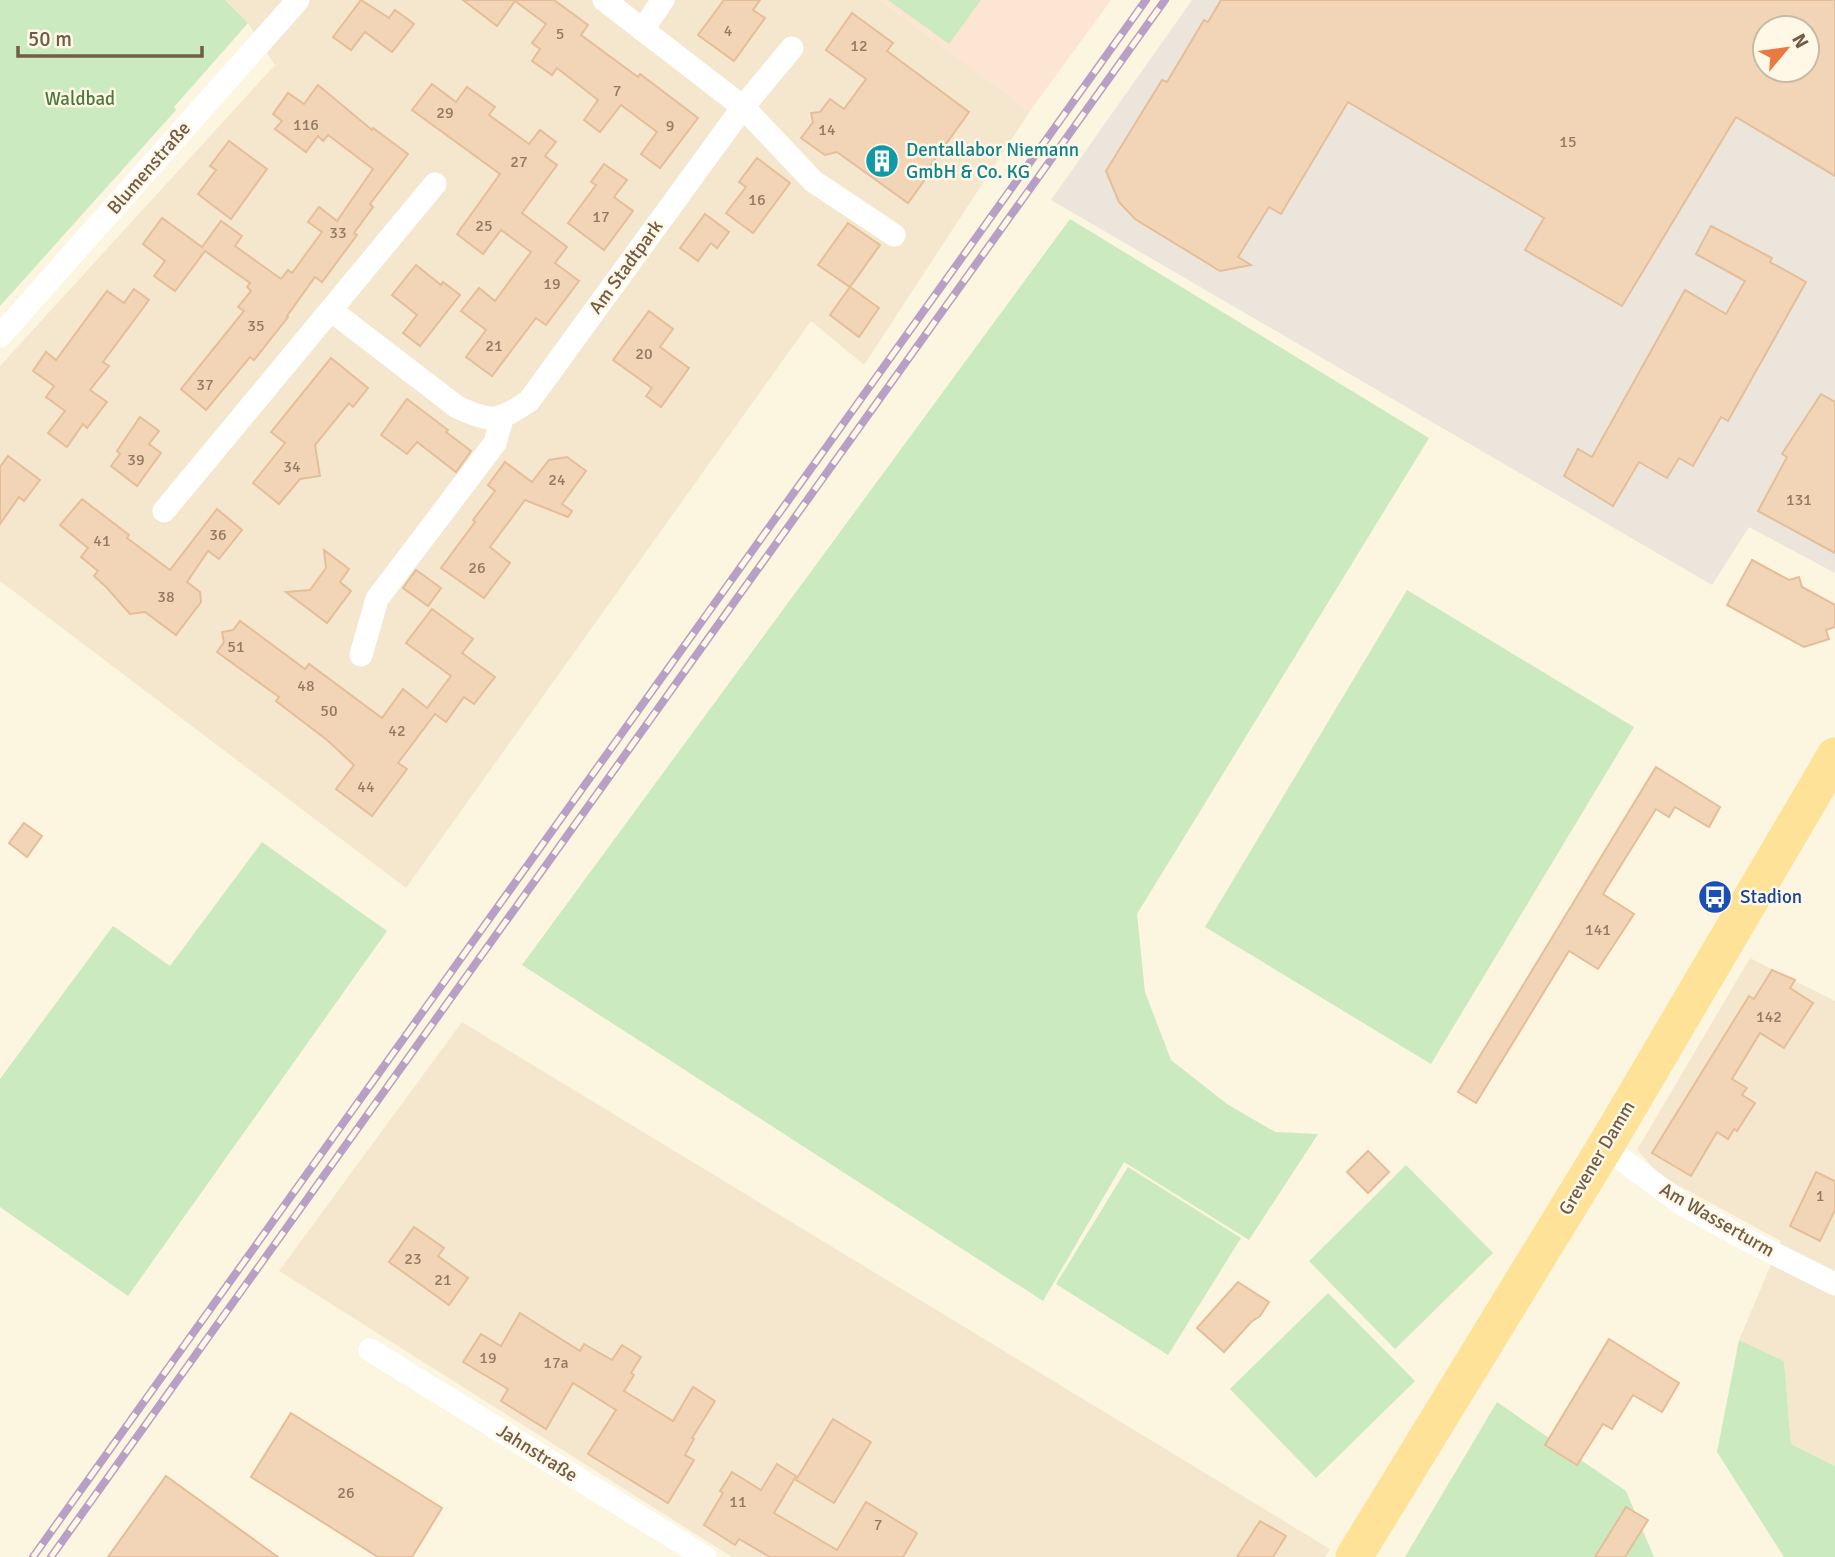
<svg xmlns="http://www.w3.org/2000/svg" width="1835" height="1557" viewBox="0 0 1835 1557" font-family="Signika,sans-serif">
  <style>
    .residential { fill: #f4e7ce }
    .commercial { fill: #fde5d3 }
    .industrial { fill: #ebe5dc; fill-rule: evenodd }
    .green { fill: #cbeabf }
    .building { fill: #f2d5b7; stroke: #e5be98; stroke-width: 2; fill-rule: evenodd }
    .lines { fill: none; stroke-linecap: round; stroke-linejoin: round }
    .street { stroke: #fff; stroke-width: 23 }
    .primary { stroke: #fde297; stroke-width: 37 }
    .rail-casing { stroke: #b89fc5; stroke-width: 8 }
    .rail { stroke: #fff8e7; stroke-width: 5; stroke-dasharray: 16; stroke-linecap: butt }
    .labels { text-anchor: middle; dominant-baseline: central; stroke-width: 5; stroke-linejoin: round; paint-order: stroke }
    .number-label { font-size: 16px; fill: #937a63 }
    .park-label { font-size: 19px; fill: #4a793f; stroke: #fff8e7 }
    .culture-label { font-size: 19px; fill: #0d838f; stroke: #fff8e7; text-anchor: start }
    .street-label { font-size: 19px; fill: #735c47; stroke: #fff8e7 }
    .transit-label { font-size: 19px; fill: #164399; stroke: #fff8e7; text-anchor: start }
  </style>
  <rect width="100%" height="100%" fill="#fcf5e0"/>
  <g class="residential">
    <path d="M225,0h655l150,111 -166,254 -53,-44 -405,567 -406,-307v-215l275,-301 -27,-42z"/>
    <path d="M1750,958l85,43v465l-44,-22 -7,-83 -45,-21 42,-99 -120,-65 -24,-26z"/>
    <path d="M462,1022l868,527 -5,8h-593l-453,-286z"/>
  </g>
  <path class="commercial" d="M880,0h231l-81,111z"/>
  <path class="industrial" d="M1192,0h643v573l-86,-46 -37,58 -661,-385zM1765,28h42v42h-42z"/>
  <g class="green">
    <path d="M0,0h225l23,23 -74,84 2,3 -176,196z"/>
    <path d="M888,0h93l-32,44z"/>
    <path d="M1070,219l359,219 -292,476 8,78 26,68 56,44 48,28 43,2 -69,106 -125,-78 -81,139 -521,-336z"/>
    <path d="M1407,590l227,137 -203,337 -226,-137z"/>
    <path d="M262,842l125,89 -259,365 -128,-89v-128l113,-153 57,40z"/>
    <path d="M1406,1165l87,88 -98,96 -86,-88z"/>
    <path d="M1128,1167l113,71 -73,117 -112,-71z"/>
    <path d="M1328,1293l87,88 -99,97 -86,-89z"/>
    <path d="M1739,1340l45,21 7,83 44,22v91h-51l-67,-105z"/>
    <path d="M1497,1402l129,89 28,66h-249z"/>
  </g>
  <g class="building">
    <path d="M361,0l28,18 6,-8 19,14 -22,28 -27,-20 -14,18 -18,-13z"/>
    <path d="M463,0h91l34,25 -7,10 57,42 2,-3 58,44 -38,50 -19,-14 16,-22 -36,-27 -21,27 -16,-12 14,-20 -41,-32 -5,7 -20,-14 8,-12 -8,-6 14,-19 -31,-23 -18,25z"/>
    <path d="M724,0h36l-7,10 12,8 -31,43 -36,-26z"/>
    <path d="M1221,0h614v176l-99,-59 -114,189 -97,-56 19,-32 -196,-116 -67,112 -12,-7 -31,50 13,8 -31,6 -85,-52 -16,-17 -13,-31 56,-91 5,2 37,-62 4,2zM1765,28h42v42h-42z"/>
    <path d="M852,13l41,30 -6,8 82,61 -41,57 3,2 -23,32 -71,-51 -12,3 -24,-17 12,-16 -2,-9 9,-1 10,-13 14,10 22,-30 -40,-29z"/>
    <path d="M432,84l24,18 11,-15 28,20 -6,8 40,29 11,-14 16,12 -11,14 12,9 -35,48 45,34 -12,16 24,18 -33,44 -10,-7 -44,58 -26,-19 20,-27 -25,-19 18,-23 16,13 36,-49 -30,-22 -18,24 -26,-20 43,-60 -88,-64z"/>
    <path d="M318,85l54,45 1,-2 35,26 -38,50 3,3 -19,26 3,2 -35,47 -7,-5 -28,39 1,1 -34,43 -4,-3 -44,53 -25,-21 63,-78 -6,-4 13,-16 -4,-4 3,-4 -45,-32 -30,40 -21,-15 11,-15 -22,-17 19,-26 40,29 19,-26 21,15 -7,10 46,33 7,-9 4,3 30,-41 -14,-10 11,-15 18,14 36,-52 -45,-34 -5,6 -5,-5 -12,16 -31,-23 7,-8 -9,-7 15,-21 16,11z"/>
    <path d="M229,141l38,28 -36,50 -33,-25 18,-24 -6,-4z"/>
    <path d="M757,158l33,25 -37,50 -27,-20 20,-26 -7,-5z"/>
    <path d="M604,164l23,16 -13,17 19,14 -29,39 -36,-27 28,-38 -5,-3z"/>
    <path d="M705,214l24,18 -12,16 -6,-5 -13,18 -18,-13z"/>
    <path d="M848,223l32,22 -30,42 -32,-22z"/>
    <path d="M1711,226l61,32 -2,4 36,20 -78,139 -7,-4 -28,49 -14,-8 -12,20 -28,-16 -26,44 -49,-30 14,-27 14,8 93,-167 41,24 19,-33 -49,-27z"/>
    <path d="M416,265l25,20 2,-3 17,13 -40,51 -17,-13 14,-18 -25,-20z"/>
    <path d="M850,287l29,21 -20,29 -29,-22z"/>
    <path d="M134,289l15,11 -46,62 6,4 -19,24 17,12 -20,26 -4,-4 -16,23 -19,-14 17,-22 -19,-14 8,-11 -21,-15 13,-19 10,8 51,-69 17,12z"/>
    <path d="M649,311l24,18 -13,18 29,21 -28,39 -15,-11 6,-8 -39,-28z"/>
    <path d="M331,358l37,30 -15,19 -4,-4 -34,42 5,31 -20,3 -21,25 -26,-21 32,-40 -14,-11z"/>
    <path d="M1821,394l14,8v151l-77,-42 29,-54 -5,-3z"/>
    <path d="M407,399l41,31 -2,2 25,19 -15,21 -39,-30 -10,12 -26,-19z"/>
    <path d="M140,417l19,14 -10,13 12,9 -24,33 -26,-20 9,-12 -3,-3z"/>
    <path d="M8,456l32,24 -16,21 -5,-4 -19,27v-57z"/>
    <path d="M567,457l19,14 -24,33 10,7 -4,6 -43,-17 -35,47 20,16 -26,35 -43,-30 34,-46 -2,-2 22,-29 -7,-6 17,-23 27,20 17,-22z"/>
    <path d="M82,499l47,36 -2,3 43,32 47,-61 25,21 -23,29 -11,-8 -21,31 13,10 1,10 -25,33 -31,-23 -15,2 -23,-26 -13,-12 4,-5 -17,-14 7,-9 -28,-23z"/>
    <path d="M324,550l25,19 -9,13 11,9 -24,32 -41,-31 24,-2 16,-22z"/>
    <path d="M1752,560l37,20 10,-3 3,10 33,18v22l-9,3 3,9 -25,8 -77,-42z"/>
    <path d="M416,570l25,18 -13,18 -25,-18z"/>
    <path d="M432,609l41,30 -11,14 33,24 -21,27 -10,-7 -18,25 -11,-8 -37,49 9,6 -35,47 -36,-27 18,-24 -27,-25 -51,-39 3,-4 -62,-45 7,-10 -2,-10 11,-2 7,-9 65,48 4,-5 73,54 21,-29 24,19 24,-32 -45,-33z"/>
    <path d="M1656,767l64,40 -11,20 -34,-20 -6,10 -13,-8 -53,85 31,20 -36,55 -29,-18 -93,152 -18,-11z"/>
    <path d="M24,823l18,13 -15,21 -18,-14z"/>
    <path d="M1772,970l23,10 -5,8 23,15 -29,45 -24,-15 -28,46 15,9 -5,7 13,8 -18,28 -3,-2 -6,10 -11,-7 -26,44 -39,-23 97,-157 5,3z"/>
    <path d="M1368,1151l21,21 -21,21 -21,-21z"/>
    <path d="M1816,1172l19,9v29l-15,31 -30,-15z"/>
    <path d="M414,1227l30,21 -6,8 30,22 -19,27 -60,-43z"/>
    <path d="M1238,1282l31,20 -9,14 -9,6 -27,30 -27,-24z"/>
    <path d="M520,1313l60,38 4,-7 28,16 10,-15 19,12 -10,16 3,2 -10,16 49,30 20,-34 22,14 -23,37 2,1 -9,16 9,5 -26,43 -80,-49 28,-44 -43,-27 -27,46 -45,-28 7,-12 -45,-27 18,-28 20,12z"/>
    <path d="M1609,1339l70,44 -17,29 -29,-17 -21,34 -9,-5 -26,41 -32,-20z"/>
    <path d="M291,1413l151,95 -30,49h-34l-127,-80z"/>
    <path d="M833,1419l38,23 -37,61 -38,-23z"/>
    <path d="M777,1464l19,12 -22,37 63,37 29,-48 51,31 -14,24h-133l-31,-18 -4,6 -31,-20 19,-32 -3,-2 12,-19 29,18z"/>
    <path d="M166,1476l112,81h-170z"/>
    <path d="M1626,1507l22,13 -23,37h-30z"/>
    <path d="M1260,1521l26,15 -13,21h-36z"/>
  </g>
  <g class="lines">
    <g class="street">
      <path d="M604,0l139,107 70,74 81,54"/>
      <path d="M643,29l20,-29"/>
      <path d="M332,311l125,96c36,16 40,15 72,-6l214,-294 49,-59"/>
      <path d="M0,336l298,-336"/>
      <path d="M164,511l271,-327"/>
      <path d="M361,655l16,-56 118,-156 7,-24"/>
      <path d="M1605,1147l77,57 65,36 88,44"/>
      <path d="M370,1350l335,207"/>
    </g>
    <path class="primary" d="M1354,1557l251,-410 230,-391"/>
    <g class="rail-casing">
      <g id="rail">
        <path d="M33,1557l1113,-1557"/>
        <path d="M51,1557l1114,-1557"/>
      </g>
    </g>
    <use href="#rail" class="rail"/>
  </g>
  <defs>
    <g id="building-disc" transform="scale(1.75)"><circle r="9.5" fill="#0f9aa8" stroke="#fff8e7"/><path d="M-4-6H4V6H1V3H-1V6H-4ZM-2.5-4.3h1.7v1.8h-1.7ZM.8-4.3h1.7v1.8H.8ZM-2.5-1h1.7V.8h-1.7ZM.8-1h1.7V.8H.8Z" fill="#fff"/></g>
    <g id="bus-disc" transform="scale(1.75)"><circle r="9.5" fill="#1a4fb4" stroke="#fff8e7"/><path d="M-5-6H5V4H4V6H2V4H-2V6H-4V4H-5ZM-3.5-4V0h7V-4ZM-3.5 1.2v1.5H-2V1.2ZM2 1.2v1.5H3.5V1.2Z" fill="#fff"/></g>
  </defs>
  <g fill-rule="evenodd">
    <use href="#building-disc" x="882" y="161"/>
    <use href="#bus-disc" x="1715" y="897"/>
  </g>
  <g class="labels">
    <g class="number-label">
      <text x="728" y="31">4</text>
      <text x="560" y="34">5</text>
      <text x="859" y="46">12</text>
      <text x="617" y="91">7</text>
      <text x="445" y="113">29</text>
      <text x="306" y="125">116</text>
      <text x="670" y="126">9</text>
      <text x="827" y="130">14</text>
      <text x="1568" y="142">15</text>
      <text x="519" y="162">27</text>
      <text x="757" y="200">16</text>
      <text x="601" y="217">17</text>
      <text x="484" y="226">25</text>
      <text x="338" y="233">33</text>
      <text x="552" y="284">19</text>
      <text x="256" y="326">35</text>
      <text x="494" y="346">21</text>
      <text x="644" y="354">20</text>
      <text x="205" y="385">37</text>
      <text x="136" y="460">39</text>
      <text x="292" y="467">34</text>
      <text x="557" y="480">24</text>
      <text x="1799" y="500">131</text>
      <text x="218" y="535">36</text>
      <text x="102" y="541">41</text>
      <text x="477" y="568">26</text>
      <text x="166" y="597">38</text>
      <text x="236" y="647">51</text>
      <text x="306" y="686">48</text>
      <text x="329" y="711">50</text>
      <text x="397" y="731">42</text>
      <text x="366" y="787">44</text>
      <text x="1598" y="930">141</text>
      <text x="1769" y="1017">142</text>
      <text x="1820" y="1196">1</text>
      <text x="413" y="1259">23</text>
      <text x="443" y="1280">21</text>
      <text x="488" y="1358">19</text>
      <text x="556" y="1363">17a</text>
      <text x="346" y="1493">26</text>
      <text x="738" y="1502">11</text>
      <text x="878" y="1525">7</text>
    </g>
    <g class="park-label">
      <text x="80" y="99">Waldbad</text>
    </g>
    <g class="culture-label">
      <text x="906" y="150">Dentallabor Niemann<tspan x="906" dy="22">GmbH &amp; Co. KG</tspan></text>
    </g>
    <g class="street-label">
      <text transform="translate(149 168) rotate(-49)">Blumenstraße</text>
      <text transform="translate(626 267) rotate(-54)">Am Stadtpark</text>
      <text transform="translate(1597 1158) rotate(-59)">Grevener Damm</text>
      <text transform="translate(1717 1220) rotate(30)">Am Wasserturm</text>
      <text transform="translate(537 1453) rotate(32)">Jahnstraße</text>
    </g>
    <g class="transit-label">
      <text x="1740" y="897">Stadion</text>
    </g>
  </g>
  <g transform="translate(1786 49) rotate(61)"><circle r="33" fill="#fff8e7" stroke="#c7baa7" stroke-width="2"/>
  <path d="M0-5L12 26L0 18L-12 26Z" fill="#e97a42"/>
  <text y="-10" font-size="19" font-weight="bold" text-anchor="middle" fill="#735c47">N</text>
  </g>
  <path d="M18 46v10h184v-10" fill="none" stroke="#735c47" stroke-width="3.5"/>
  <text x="28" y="46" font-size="21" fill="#735c47" stroke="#fff8e7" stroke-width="5" paint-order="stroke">50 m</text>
</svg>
